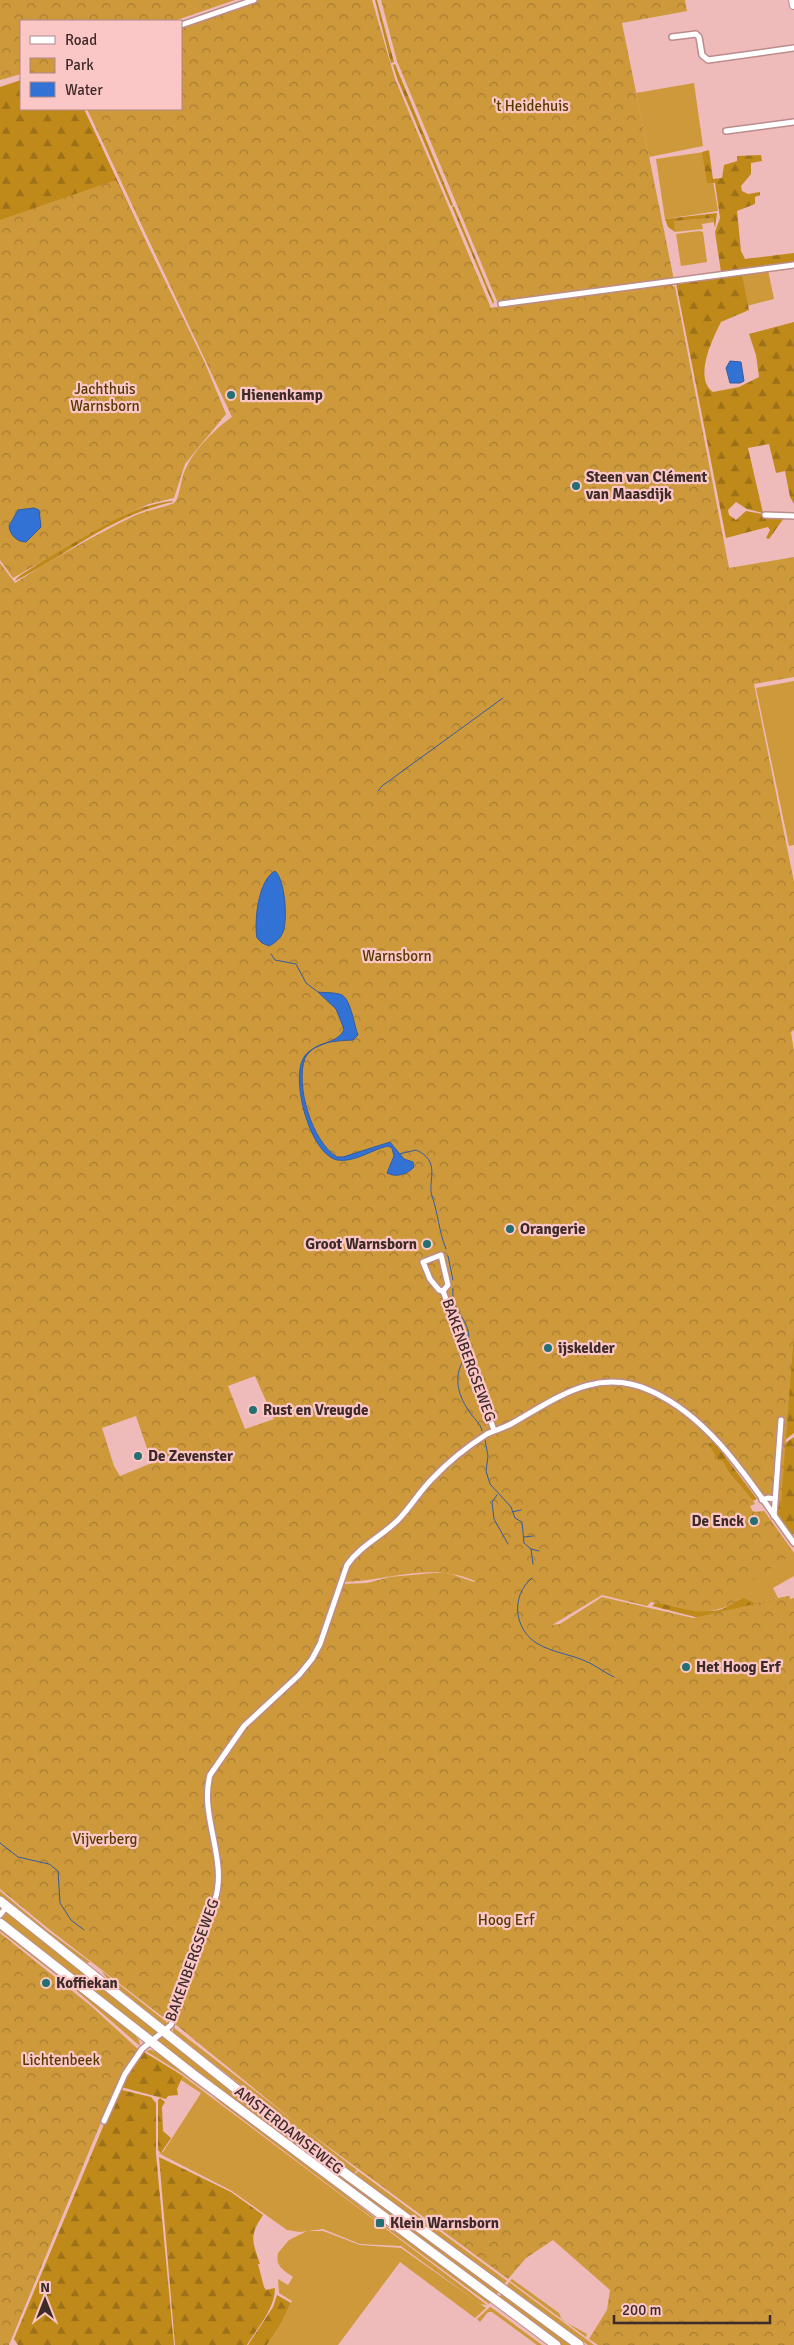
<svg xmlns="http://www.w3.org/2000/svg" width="794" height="2345" viewBox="0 0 794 2345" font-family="Signika,sans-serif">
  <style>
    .green { fill: #cd993b }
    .forest { fill: url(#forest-firs) }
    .park { fill: url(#park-crowns); fill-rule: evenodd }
    .water { fill: #3272d4; stroke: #355ca1 }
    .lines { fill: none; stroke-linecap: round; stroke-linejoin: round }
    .stream { stroke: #355ca1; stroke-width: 1 }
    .minor-casing { stroke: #bc8c8c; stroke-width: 8 }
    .secondary-casing { stroke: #bc8c8c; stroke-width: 10 }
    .primary-casing { stroke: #bc8c8c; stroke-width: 11 }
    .minor { stroke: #fff; stroke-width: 5 }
    .secondary { stroke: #fff; stroke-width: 8 }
    .primary { stroke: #fff; stroke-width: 9 }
    .poi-dot { fill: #236f72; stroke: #fbc7c6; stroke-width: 2 }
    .labels { text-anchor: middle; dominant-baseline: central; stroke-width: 4.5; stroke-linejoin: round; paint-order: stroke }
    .park-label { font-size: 15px; fill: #563a00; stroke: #fbc7c6 }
    .poi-label { font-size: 15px; font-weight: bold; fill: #3d2a29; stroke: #fbc7c6; text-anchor: start }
    .street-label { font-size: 15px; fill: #3d2a29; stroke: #fbc7c6 }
  </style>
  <defs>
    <pattern id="forest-firs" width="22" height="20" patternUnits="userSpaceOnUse" patternTransform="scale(1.25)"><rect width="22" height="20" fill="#c08a1a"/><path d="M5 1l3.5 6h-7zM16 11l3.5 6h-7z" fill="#9d7117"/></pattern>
    <pattern id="park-crowns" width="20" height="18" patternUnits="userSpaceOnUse" patternTransform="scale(1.25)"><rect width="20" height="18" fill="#cd993b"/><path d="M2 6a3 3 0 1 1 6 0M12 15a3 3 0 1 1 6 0" fill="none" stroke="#a87d32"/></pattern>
  </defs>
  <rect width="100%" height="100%" fill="#eebaba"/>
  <g class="green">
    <path d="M694,83l9,63 -54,11 -13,-64z"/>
    <path d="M704,152l4,30 5,-1 5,30 -53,8 -9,-60z"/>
    <path d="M713,218l1,4 -12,2 1,5 -28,3 -2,-11z"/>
    <path d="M699,231l4,1 4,30 -26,4 -5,-32z"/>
    <path d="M768,270l6,29 -27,7 -5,-32z"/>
    <path d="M794,681v164l-5,1 -33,-158z"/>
    <path d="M745,1508l13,5 6,-2 30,42v23l-21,12 5,10 -23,5 -15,-4 -8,5 -63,2 -14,-3z"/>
    <path d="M0,1891l48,40 42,31 -3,1 -55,-40 -1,-4 -20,-16h-4l-7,-6z"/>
    <path d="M8,1911l152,121 -7,6 -152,-118z"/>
    <path d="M0,1927l134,107 5,6 1,6 -68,-59 -72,-56z"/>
    <path d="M102,1971l67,53 -4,2 -58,-47z"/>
    <path d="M173,2027l184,143 -3,4 -181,-142z"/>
    <path d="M162,2033l337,257 -3,6 -132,-95 -209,-161z"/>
    <path d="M151,2050l6,2 56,45 25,14 149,116 19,11 85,63 -2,3 -130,-96 -175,-133 -38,-24z"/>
    <path d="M183,2076l304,229 -7,-1 -79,-58 -41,-2 -37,-15 -23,3 -13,-2 -55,-39 -70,-36 -3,-2 4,-1 38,-59 -20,-13z"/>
    <path d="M358,2171l149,110 -3,3 -149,-109z"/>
    <path d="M307,2231h16l37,14 41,3 85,60 -11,10 -75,-56 -62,83h-71l15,-23 10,-21 -13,-8 -1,-14 10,6 5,-8c-10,-7 -18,-11 -15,-24l11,-13z"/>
    <path d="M512,2279l47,34 3,7 25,14 -1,3 -76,-56z"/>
    <path d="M509,2282l85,63h-6l-81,-59z"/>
    <path d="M502,2293l72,52h-13l-63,-46z"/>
    <path d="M490,2307l2,1 50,37h-5l-45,-33h-4l-8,10 -3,-3z"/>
  </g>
  <g class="forest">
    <path d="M375,0h2l17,62 -3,1z"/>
    <path d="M395,64l58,141 -2,1 -54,-128 -4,-13z"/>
    <path d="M21,80v29h63l107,229 -191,-40v-211z"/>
    <path d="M709,150l4,29 9,-1 2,-13 13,-4v-5l24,-1 1,6 -11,2v11l-10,12 1,5 6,3 12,-2v3l-5,2v7l-18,7 4,40 4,8 49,-6v11l-73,8 -6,-40 5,-14 -5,-35h-8l-5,-31z"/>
    <path d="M454,206l40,96 -1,2 -41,-97z"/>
    <path d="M717,213l-2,15 -2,-10 -39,3 1,11 -7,-5 -3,-8z"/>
    <path d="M742,274l7,36 -28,12c-8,16 -28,56 -8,70l26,-5 20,-10 -3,-22 -7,-21 45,-12v182l-4,-7 -5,-26 -9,2 -7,-29 -21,4 15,65 -16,-4 -11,-7 -8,8 1,5 7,5 10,-9 38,7 -15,21 -3,-1 4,-8 -2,-3 -42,11 -50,-255z"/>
    <path d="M172,501l1,1c-59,12 -105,52 -158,79 3,-6 15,-11 21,-16 38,-24 91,-59 136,-64z"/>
    <path d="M794,1302v131l-13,10z"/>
    <path d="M794,1437v97l-3,2 -15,-20 5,-70z"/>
    <path d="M712,1439l45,60 -4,2 -24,-28 -7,-12h-4l-10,-17 -5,-2z"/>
    <path d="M789,1596l1,1 -46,10 -21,17 -71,-18 3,-3c18,0 45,11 64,7 9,-2 16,-10 25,-12l11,5z"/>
    <path d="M144,2052l39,24 -6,13 1,6 -10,1 -2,3 -45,-12z"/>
    <path d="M122,2090l29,7 5,6v51l18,191h-156l-4,-6 104,-248z"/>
    <path d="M160,2098l5,4 -3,5 1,24 8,7 -10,15 -3,-3v-50z"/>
    <path d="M159,2157l72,35 32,23c-14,21 -11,25 -3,49h-2l6,23 2,3 9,-2c0,21 -18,40 -28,57h-72z"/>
    <path d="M277,2295l14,8 -9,19 -15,23h-19l25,-38z"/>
  </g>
  <g class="park">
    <path d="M0,0h235l-61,21h-153v53l-21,6z"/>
    <path d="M258,0h114l23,79 96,229 179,-24 5,3 54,281 65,-11v120l-40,7 40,198v148l-3,2 3,20v282l-13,168 -19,-6 -45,-56 -9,4 10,16 4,1 7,12 24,28 2,3 -5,2 3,6 11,-1 30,42 -62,41 3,9c-37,17 -48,4 -84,-1l-4,4 -45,-11 -50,30 8,-1 42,-27 91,21 96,-22 1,3 4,-1v747h-196l-9,-6 18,-29 3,-20 -57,-50 -27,18 -18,21 -208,-153 -125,-102 46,-138 -11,-72 2,-39 15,-26 18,-23 41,-37 27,-29 30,-76 24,-1 23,-6 43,-4h15l26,9 1,-1c-48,-20 -86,1 -135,1 -8,32 -20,68 -42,93 -29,33 -73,56 -89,101 -13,34 10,73 9,108 -1,12 -8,25 -11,36 -12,34 -24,67 -35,101h-4l-118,-91 -50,-41v-1326l15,20c39,-25 78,-47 119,-67 10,-5 35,-10 40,-13 6,-4 7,-27 12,-35 9,-19 29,-39 46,-51l-145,-308h94v-83zM255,1376l19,43 -29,10 -17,-43zM136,1416l16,47 -32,13 -6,-10 -12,-38z"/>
    <path d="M381,0h304l2,11 -65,12 52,257 -175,23 -2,-2 -100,-240z"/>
    <path d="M116,180l88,181 22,53 -41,50 -11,34 -25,6 -35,16 -101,58 -13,-18v-340z"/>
    <path d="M0,1933l91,73 48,44 -23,36 -107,259h-9z"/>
  </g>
  <g class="water">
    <path d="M730,361l11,1 3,19 -4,2h-10l-4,-15z"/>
    <path d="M34,508l5,2 2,17 -15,15c-9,0 -16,-7 -17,-16l9,-16z"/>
    <path d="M275,871c10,8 13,49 8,61 -2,6 -8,11 -14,14l-7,-3 -5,-5c-3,-16 1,-58 18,-67z"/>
    <path d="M318,992c7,1 17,0 24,3 9,5 12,30 16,40l-5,5c-18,1 -38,1 -48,18 -10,27 7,84 32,99h6l47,-15 14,17 9,3 1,5c-6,7 -18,11 -27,6l7,-17 -2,-8 -4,-2c-15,3 -34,17 -51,14 -27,-6 -46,-79 -34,-101 8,-17 36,-14 41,-30l-8,-20z"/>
  </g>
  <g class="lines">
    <g class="stream">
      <path d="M378,791l4,-5 121,-88"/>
      <path d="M271,954l4,6 21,4 10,19 12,9"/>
      <path d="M399,1154l17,-4c26,11 11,32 16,46 6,17 7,36 14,53"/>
      <path d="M448,1256l5,24"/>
      <path d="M453,1289c-3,25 23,32 14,59"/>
      <path d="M464,1359c-12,19 -5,39 7,55 4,6 10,10 11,17"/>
      <path d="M485,1440l3,16 -2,15 4,13 21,23 4,11 7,4 2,21 7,6 2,15"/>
      <path d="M497,1495l-5,7 2,17 14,25"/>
      <path d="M512,1512l9,-2"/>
      <path d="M524,1537l9,-1"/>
      <path d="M531,1549l8,2"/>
      <path d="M532,1578c-22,18 -18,52 6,66 14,8 30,10 45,16 11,4 20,12 31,17"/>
      <path d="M0,1843l18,14 31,7 9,7 2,32 11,17 13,10"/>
    </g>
    <g class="minor-casing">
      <g id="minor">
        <path d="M181,25l73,-25"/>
        <path d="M672,37l24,-3 3,3 3,18 6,5 86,-12"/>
        <path d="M726,131l68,-9"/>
        <path d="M501,304l293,-39"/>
        <path d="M765,515l29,1"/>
        <path d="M441,1255l7,30 -5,6 -4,-1 -9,-11 -7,-17z"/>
        <path d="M443,1291l51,139"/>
        <path d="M762,1500l6,-2 7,1"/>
        <path d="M774,1516l7,-96"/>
        <path d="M0,1915l7,-9"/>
        <path d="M104,2121l21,-47 17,-25 29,-24 44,-125c13,-41 -16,-84 -5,-125l34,-49 55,-51 13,-16 8,-15 27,-79c13,-19 35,-29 51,-45 12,-12 21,-28 34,-41 15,-16 36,-33 55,-45 8,-4 17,-6 24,-10 46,-26 86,-58 140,-33 64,29 103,98 143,152"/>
      </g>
    </g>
    <g class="secondary-casing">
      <path id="secondary" d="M793,0l1,5"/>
    </g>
    <g class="primary-casing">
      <g id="primary">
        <path d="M0,1901l308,245 271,199"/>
        <path d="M0,1923l194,152 362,270"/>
      </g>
    </g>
    <use href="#minor" class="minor"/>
    <use href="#secondary" class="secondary"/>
    <use href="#primary" class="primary"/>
  </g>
  <g class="poi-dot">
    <circle cx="231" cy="395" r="5"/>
    <circle cx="576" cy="486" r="5"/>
    <circle cx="510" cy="1229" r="5"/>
    <circle cx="427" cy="1244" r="5"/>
    <circle cx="548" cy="1348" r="5"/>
    <circle cx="253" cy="1410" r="5"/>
    <circle cx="138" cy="1456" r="5"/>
    <circle cx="754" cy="1521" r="5"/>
    <circle cx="686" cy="1667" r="5"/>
    <circle cx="46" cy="1983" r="5"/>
    <rect x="375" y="2218" width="10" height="10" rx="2.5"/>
  </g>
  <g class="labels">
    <g class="park-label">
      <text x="531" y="106">'t Heidehuis</text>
      <text x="105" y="389">Jachthuis<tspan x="105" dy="17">Warnsborn</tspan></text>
      <text x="397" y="956">Warnsborn</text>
      <text x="105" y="1839">Vijverberg</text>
      <text x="506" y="1920">Hoog Erf</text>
      <text x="61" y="2060">Lichtenbeek</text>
    </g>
    <g class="poi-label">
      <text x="241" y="395">Hienenkamp</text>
      <text x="586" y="477">Steen van Clément<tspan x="586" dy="17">van Maasdijk</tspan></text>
      <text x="520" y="1229">Orangerie</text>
      <text x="417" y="1244" text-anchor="end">Groot Warnsborn</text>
      <text x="558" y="1348">ijskelder</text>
      <text x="263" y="1410">Rust en Vreugde</text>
      <text x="148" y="1456">De Zevenster</text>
      <text x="744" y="1521" text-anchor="end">De Enck</text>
      <text x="696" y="1667">Het Hoog Erf</text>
      <text x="56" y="1983">Koffiekan</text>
      <text x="390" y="2223">Klein Warnsborn</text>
    </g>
    <g class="street-label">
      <text transform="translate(469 1360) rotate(70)">BAKENBERGSEWEG</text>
      <text transform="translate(192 1960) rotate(-70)">BAKENBERGSEWEG</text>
      <text transform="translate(289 2130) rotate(38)">AMSTERDAMSEWEG</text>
    </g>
  </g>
  <rect x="20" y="20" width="162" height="90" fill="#fbc7c6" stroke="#af8887"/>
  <rect x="30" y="36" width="25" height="8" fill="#ffffff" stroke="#af8887"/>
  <text x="65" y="45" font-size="15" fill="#3d2a29">Road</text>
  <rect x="30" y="58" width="25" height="15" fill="url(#park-crowns)" stroke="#af8887"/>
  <text x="65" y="70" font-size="15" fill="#3d2a29">Park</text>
  <rect x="30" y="82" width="25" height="15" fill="#3272d4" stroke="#af8887"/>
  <text x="65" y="95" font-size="15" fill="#3d2a29">Water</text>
  <g transform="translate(45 2300)" stroke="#fbc7c6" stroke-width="4" paint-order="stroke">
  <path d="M0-4L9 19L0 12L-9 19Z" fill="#3d2a29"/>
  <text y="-8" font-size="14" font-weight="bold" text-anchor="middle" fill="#3d2a29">N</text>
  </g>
  <path d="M614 2315v8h156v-8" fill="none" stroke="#3d2a29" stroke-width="2.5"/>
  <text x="622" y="2315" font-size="15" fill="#3d2a29" stroke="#fbc7c6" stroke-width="4" paint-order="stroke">200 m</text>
</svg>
